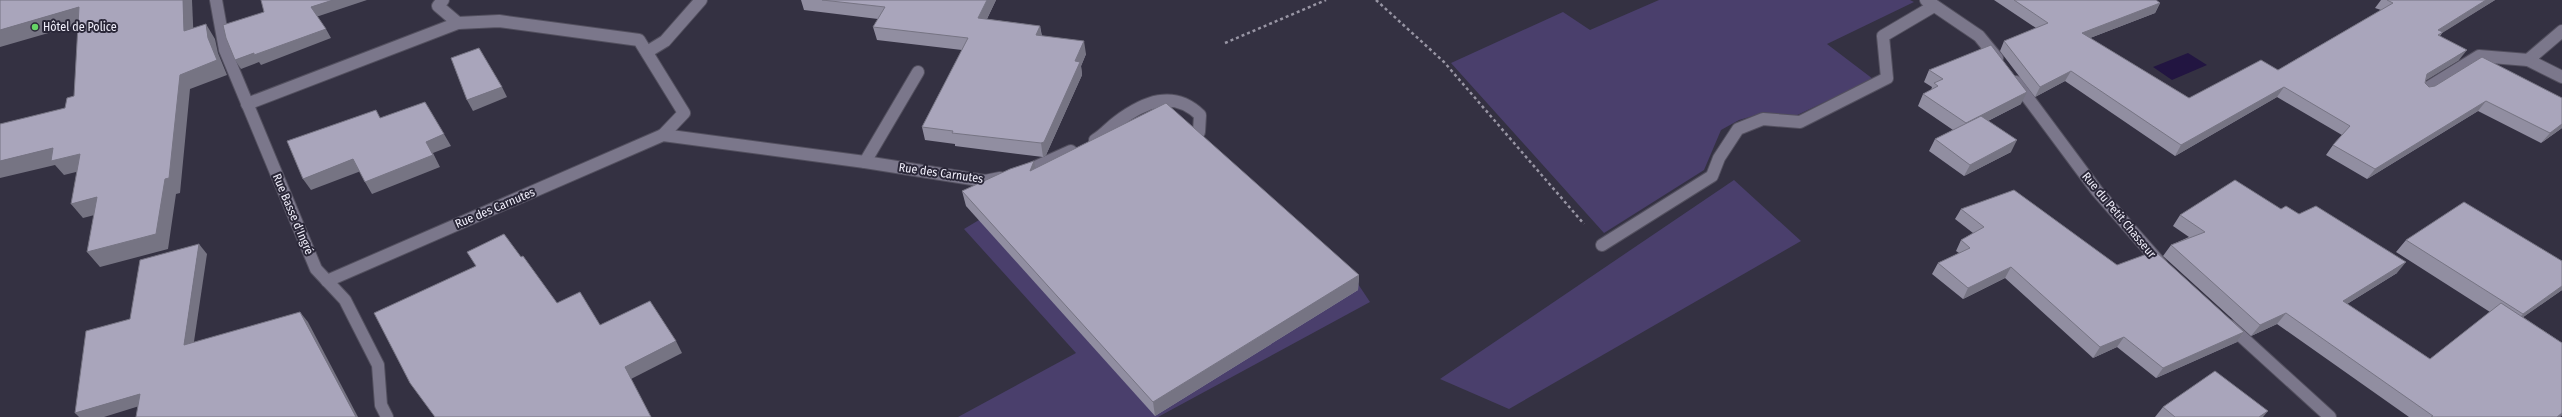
<svg xmlns="http://www.w3.org/2000/svg" width="2562" height="417" viewBox="0 0 2562 417" font-family="'Fira Sans Condensed',sans-serif">
  <style>
    .green { fill: #4a3f6c }
    .water { fill: #221541 }
    .lines { fill: none; stroke-linecap: round; stroke-linejoin: round }
    .service-casing { stroke: #53505f; stroke-width: 14 }
    .minor-casing { stroke: #53505f; stroke-width: 14 }
    .path { stroke: #9895a4; stroke-width: 2.5; stroke-dasharray: 3 3; stroke-linecap: butt }
    .service { stroke: #7b778b; stroke-width: 12 }
    .minor { stroke: #7b778b; stroke-width: 12 }
    .wall { fill: #918ea1 }
    .shaded-wall { fill: #767483 }
    .building { fill: #a9a5bb; stroke: #767483 }
    .poi-dot { fill: #66d466; stroke: #2a2738; stroke-width: 1.5 }
    .labels { text-anchor: middle; dominant-baseline: central; stroke-width: 4; stroke-linejoin: round; paint-order: stroke }
    .poi-label { font-size: 12px; fill: #f0eefa; stroke: #2a2738; text-anchor: start }
    .street-label { font-size: 12px; fill: #f0eefa; stroke: #2a2738 }
  </style>
  <rect width="100%" height="100%" fill="#343142"/>
  <g class="green">
    <path d="M1659,0h251l4,2 -87,42 46,35 -82,39 -31,-4 -21,6 -18,10 -17,40 -100,63 -153,-170 112,-51 27,18z"/>
    <path d="M1734,180l67,61 -292,168 -69,-30z"/>
    <path d="M979,220l379,64 12,18 -212,115h-200l118,-64 -112,-124z"/>
  </g>
  <path class="water" d="M2188,53l19,12 -35,15 -19,-13z"/>
  <g class="lines">
    <g class="service-casing">
      <g id="service">
        <path d="M443,0l-5,6 20,17"/>
        <path d="M247,104l211,-81 41,-2 140,19 45,73 -21,22"/>
        <path d="M1095,140c9,-5 14,-12 22,-18 27,-20 56,-33 83,-7l-1,17"/>
        <path d="M865,162l53,-90"/>
        <path d="M1020,174l51,-23"/>
        <path d="M1602,245l110,-69 7,-18 19,-29 25,-10 37,3 87,-44 -4,-42 51,-30"/>
        <path d="M327,281l336,-146 202,27 120,19 15,-3"/>
      </g>
    </g>
    <g class="minor-casing">
      <g id="minor">
        <path d="M216,0l9,50 91,219 29,31 33,65 3,40 6,12"/>
        <path d="M1926,0l53,36 18,22"/>
        <path d="M2562,31l-34,29 34,17"/>
        <path d="M647,52l18,-11 36,-41"/>
        <path d="M2016,82l81,109 64,73"/>
        <path d="M2424,90l55,-34 49,4"/>
        <path d="M2230,326l100,91"/>
      </g>
    </g>
    <g class="path">
      <path d="M1376,0l68,62 140,162"/>
      <path d="M1225,43l101,-43"/>
    </g>
    <use href="#service" class="service"/>
    <use href="#minor" class="minor"/>
  </g>
  <g class="wall">
    <path d="M801,0h195l-9,19 53,7 2,10 44,18 -5,12 1,9 -36,80 -3,2 -88,-11v-2l-30,-4 -3,-13 40,-77 -85,-10 -4,-13 5,-8 -74,-9z"/>
    <path d="M1994,0h162l4,3 -5,10 -65,25 99,60 89,-28 103,-60 -6,-2 6,-8h114l-52,32 -3,4 19,24 -33,20 -1,3 4,4 6,-1 47,-29 80,71 -21,15 -63,-32 -111,68 -41,-24 7,-10 9,-10 -65,-38 -102,59 -110,-75 -30,16 -35,-46 4,-10 32,-13z"/>
    <path d="M1929,70l92,34 -33,17 23,31 -47,24 -35,-25 6,-12 18,-9 -35,-24 5,-12 8,-4 1,-3 -8,-5z"/>
    <path d="M1036,168l323,107 -1,15 -203,126 -189,-210 -4,-15z"/>
    <path d="M1961,209l156,56 127,67 -7,10 -81,36 -39,-31 -24,11 -88,-80 -42,21 -31,-25 6,-11 21,-10 -3,-2 5,-11 12,-7 -18,-14z"/>
    <path d="M2281,209l18,5 98,59 -50,31 83,55 60,-47 -94,-60 10,-12 156,21v29l-39,27 39,26v72l-2,2h-151l-132,-93 -26,12 -88,-80 8,-11 18,-8 -16,-11 7,-11z"/>
    <path d="M2163,407l100,10h-108z"/>
  </g>
  <g class="shaded-wall">
    <path d="M183,0h9l2,46 -10,-15z"/>
    <path d="M333,0h34l-51,17 -5,-10z"/>
    <path d="M987,0h9l-15,31 -3,-13z"/>
    <path d="M2486,0h9l-64,40 7,-10z"/>
    <path d="M2160,3l-5,10 -78,30 5,-10z"/>
    <path d="M79,7l11,14 -90,26v-17z"/>
    <path d="M206,24l9,15 3,14 9,22 -37,14 -10,104 -4,1 -8,55 -68,18 -13,-15 93,-177 28,-37z"/>
    <path d="M1040,26l2,14 -6,-5z"/>
    <path d="M326,29l5,9 -70,27 -2,-3 -18,7 -6,-9 19,-7z"/>
    <path d="M1084,41l2,13 -5,12 1,9 -36,80 -3,2 -2,-14 34,-82z"/>
    <path d="M2467,50l-8,10 -39,24 7,-10z"/>
    <path d="M2071,71l-6,10 -30,16 5,-10z"/>
    <path d="M502,87l5,10 -34,14 -6,-11z"/>
    <path d="M2284,87l-7,10 -102,59 6,-11z"/>
    <path d="M2027,92l-6,12 -61,31 6,-12z"/>
    <path d="M2486,101l-8,10 -111,68 8,-10z"/>
    <path d="M2562,124v4l-21,15 9,-10z"/>
    <path d="M444,134l7,12 -18,7 7,14 -68,27 -7,-12 61,-40z"/>
    <path d="M2017,140l-6,12 -47,24 6,-11z"/>
    <path d="M53,148l27,6 12,14 -28,7 -9,-10 -55,13v-17z"/>
    <path d="M353,159l8,12 -50,19 -8,-11z"/>
    <path d="M1034,161l3,15 -7,-5z"/>
    <path d="M97,197l13,14 -27,7 -12,-14z"/>
    <path d="M199,244l8,10 -15,101 -8,-10z"/>
    <path d="M2406,262l-9,11 -63,39 9,-11z"/>
    <path d="M2011,267l-6,11 -42,21 5,-11z"/>
    <path d="M1359,275l-1,15 -203,126 -2,-14z"/>
    <path d="M2562,286v4l-50,35 11,-11z"/>
    <path d="M300,312l8,10 50,95h-2z"/>
    <path d="M2286,313l-9,11 -26,12 9,-11z"/>
    <path d="M2244,332l-7,10 -81,36 7,-10z"/>
    <path d="M2124,337l-7,10 -24,11 7,-11z"/>
    <path d="M676,341l6,12 -51,26 -6,-12z"/>
    <path d="M140,394l9,9 -45,14h-25l-4,-4z"/>
    <path d="M2268,411l-5,6h-4z"/>
    <path d="M2562,413v2l-2,2h-3z"/>
  </g>
  <g class="building">
    <path d="M0,0h183l1,31 22,-7 2,14 9,22 -37,15 -11,103 -4,1 -9,55 -69,18 10,-55 -26,7 9,-50 -29,7 2,-13 -53,13v-37l65,-16 2,-10 7,-2 5,-89 -79,23z"/>
    <path d="M261,0h72l-22,7 15,22 -72,26v-2l-19,7 -9,-22 -3,-13 41,-13z"/>
    <path d="M822,0h165l-9,18 62,8 -4,9 48,6 -9,20 5,1 -36,80 -3,1 -89,-10 1,-2 -31,-4 46,-89 -95,-11 12,-20z"/>
    <path d="M2014,0h142l4,3 -78,30 107,65 72,-38 17,10 115,-67 -6,-3h99l-48,30 5,2 -5,3 29,15 -40,24 -2,9 4,4 6,-1 47,-29 80,41v26l-12,9 -64,-32 -111,68 -42,-24 17,-19 -66,-39 -103,58 -110,-74 -31,16 -36,-46 44,-18z"/>
    <path d="M1991,45l36,47 -61,31 -43,-29 15,-8 -4,-3 9,-4 -14,-9z"/>
    <path d="M479,48l23,39 -35,13 -16,-42z"/>
    <path d="M425,102l19,32 -18,8 7,13 -68,27 -12,-23 -50,20 -16,-38 89,-31 4,8z"/>
    <path d="M1166,103l193,172 -206,127 -191,-211 48,-22 24,-8 -4,10z"/>
    <path d="M1981,116l36,24 -47,25 -35,-26z"/>
    <path d="M2235,180l46,29 5,-3 13,8 17,-8 90,56 -63,39 87,58 71,-56 61,40v70l-5,4h-126l2,-1 -147,-103 -26,12 -89,-80 34,-13 -25,-17z"/>
    <path d="M2014,190l103,75 38,-14 89,81 -81,36 -39,-31 -24,10 -89,-80 -43,21 -30,-25 32,-15 -9,-8 23,-13 -23,-18z"/>
    <path d="M2464,202l98,59v25l-39,28 -117,-74z"/>
    <path d="M504,234l17,23 2,-1 34,47 23,-11 20,33 50,-24 26,40 -51,26 26,50h-216l-25,-34 -36,-70 102,-47 -9,-14z"/>
    <path d="M199,244l-15,101 116,-33 56,105h-220l4,-23 -65,19 11,-82 44,-12 10,-59z"/>
    <path d="M2215,371l53,40 -9,6h-84l-12,-10z"/>
  </g>
  <circle class="poi-dot" cx="35" cy="27" r="4"/>
  <g class="labels">
    <g class="poi-label">
      <text x="43" y="27">Hôtel de Police</text>
    </g>
    <g class="street-label">
      <text transform="translate(941 173) rotate(8)">Rue des Carnutes</text>
      <text transform="translate(495 208) rotate(-23)">Rue des Carnutes</text>
      <text transform="translate(293 214) rotate(67)">Rue Basse d'Ingré</text>
      <text transform="translate(2119 215) rotate(50)">Rue du Petit Chasseur</text>
    </g>
  </g>
</svg>
